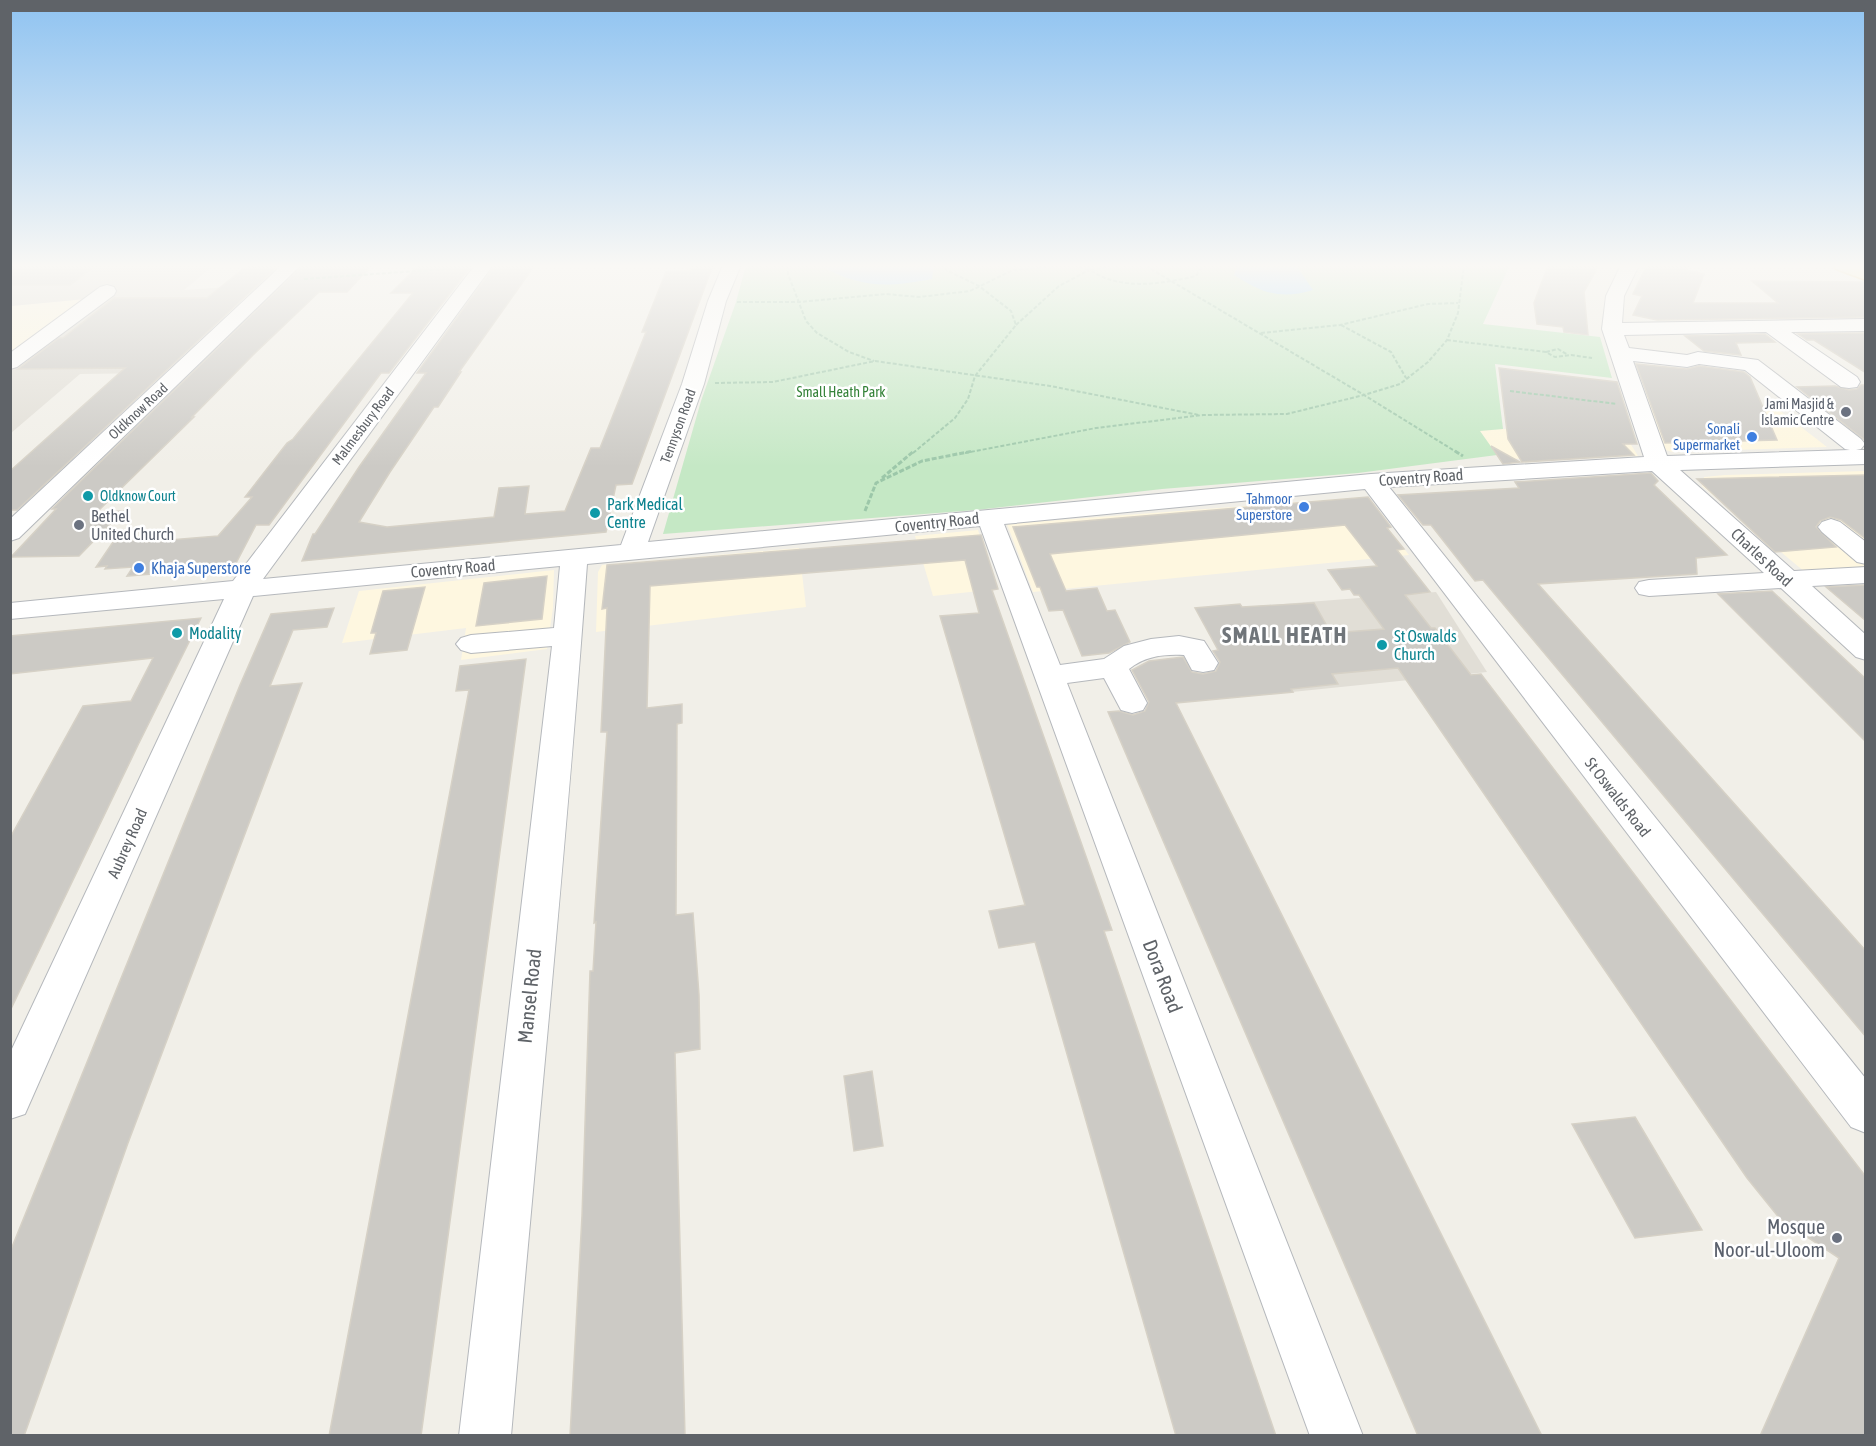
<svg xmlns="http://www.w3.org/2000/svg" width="1876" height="1446" viewBox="0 0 1876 1446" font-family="'Asap Condensed',sans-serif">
<rect width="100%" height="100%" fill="#f1efe8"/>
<!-- commercial -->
<g fill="#fef7e0">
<polygon points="83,299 11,357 11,306"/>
<polygon points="1643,395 1779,410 1827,447 1672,452 1666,450"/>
<polygon points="1503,429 1622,430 1638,456 1504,459 1498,457 1479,430"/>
<polygon points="1865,471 1865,580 1818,583 1702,486 1704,477 1725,475"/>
<polygon points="1364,497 1409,555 1033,592 1007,524"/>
<polygon points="978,530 998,589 933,596 915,536"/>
<polygon points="799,548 806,607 596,632 598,572 602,565"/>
<polygon points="554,570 553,608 547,649 461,660 466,628 342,643 359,591"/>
</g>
<!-- education -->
<g fill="#e1ded6">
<polygon points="11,265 214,265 184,290 256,285 158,373 80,374 11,433 11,370 107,297 11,306"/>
<polygon points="1436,592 1487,672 1292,692 1244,607"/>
</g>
<!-- green -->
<polygon fill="#c5e8c5" points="746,265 1510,265 1483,324 1600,337 1612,378 1495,364 1503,429 1480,431 1497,455 1358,473 1162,489 976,510 663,534 701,401 736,302"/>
<!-- water -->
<g fill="#aadaff">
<path d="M819 265H934L932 279C885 288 861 288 819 265Z"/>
<path d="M1238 265H1292L1298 268 1313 290C1280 300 1262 293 1234 275Z"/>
</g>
<!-- building -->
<g fill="#cccac5" stroke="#d6d1c6" stroke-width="1.5">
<polygon points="10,265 97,265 70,285 10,285"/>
<polygon points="248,265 279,265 17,510 10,510 10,471 125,368 18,369 59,338 63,338 114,298 207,298"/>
<polygon points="303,265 372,265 347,292 319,292 253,355 192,417 194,417 96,513 123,511 79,556 11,557 56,509 52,509"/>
<polygon points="419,265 472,265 389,373 381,373 269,525 256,525 234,567 127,576 133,567 105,569 107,566 96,567 113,542 147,539 145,542 218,536 252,497 245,497 287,443 293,439 413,293 391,293"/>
<polygon points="495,265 535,265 459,372 461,372 438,407 434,407 390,472 359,522 387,527 494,517 499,488 529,486 525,514 565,511 591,448 600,448 646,332 642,332 666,272 691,270 694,265 713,265 632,484 616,485 606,532 302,561 313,534 315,534 359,467 426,373 417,373"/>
<polygon points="1548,265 1564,268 1567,265 1599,265 1584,292 1588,335 1564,332 1563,327 1537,324 1534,303"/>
<polygon points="1647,265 1689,265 1686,270 1704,274 1693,303 1778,303 1752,281 1864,282 1866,317 1657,320 1633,315 1642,296 1633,294"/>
<polygon points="1866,333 1866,373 1814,340 1807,340 1798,334"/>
<polygon points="1765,334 1775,342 1736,343 1741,355 1704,351 1685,336"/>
<polygon points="1636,364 1687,369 1699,366 1744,372 1750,377 1777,440 1665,443"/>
<polygon points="1499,368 1617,382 1637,444 1623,444 1634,455 1522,462 1508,439"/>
<polygon points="1861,385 1866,385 1866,441 1797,387 1835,386 1849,390 1857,389"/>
<polygon points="1491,446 1520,462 1503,464"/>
<polygon points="1651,473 1658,481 1654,485 1727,555 1696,558 1697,574 1538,584 1866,951 1866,1037 1483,580 1475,581 1431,525 1423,525 1398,495 1519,488 1515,482"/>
<polygon points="1866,475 1866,539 1841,520 1830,517 1820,521 1816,527 1836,547 1775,552 1697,479"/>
<polygon points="1368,497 1391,527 1387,528 1404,549 1397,550 1430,592 1405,595 1431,628 1435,628 1471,675 1481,674 1866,1177 1866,1436 1760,1436 1839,1258 1780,1219 1747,1178 1398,668 1332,674 1338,684 1291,689 1293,692 1176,703 1542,1436 1418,1436 1108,712 1119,711 1133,715 1145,711 1149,702 1132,670 1149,661 1183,657 1192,672 1203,674 1216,671 1220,662 1213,651 1218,650 1195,608 1240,604 1242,607 1314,603 1331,633 1384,629 1359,595 1354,595 1350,589 1342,590 1328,570 1377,566 1345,525 1050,554 1066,591 1097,588 1107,611 1115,610 1130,642 1109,653 1082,656 1063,610 1049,611 1040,587 1037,587 1013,527"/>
<polygon points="981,535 998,589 992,590 1112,930 1104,931 1276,1436 1176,1436 1035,942 999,948 989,911 1025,905 940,616 979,613 965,560 650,586 647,708 682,704 682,723 677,724 676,915 693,913 699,995 700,1049 675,1053 685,1436 570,1436 582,1216 590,971 593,971 596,922 594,923 607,732 601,732 607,608 602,609 607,565"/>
<polygon points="547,576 542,619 476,626 484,583"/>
<polygon points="1866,585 1866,621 1826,587"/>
<polygon points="425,587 407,650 370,654 376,633 371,633 383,591"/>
<polygon points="1772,591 1866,679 1866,742 1718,594"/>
<polygon points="334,608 327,627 293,630 270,686 302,683 128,1143 24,1436 10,1436 10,1252 240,685 271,614"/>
<polygon points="201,618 138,745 10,1011 10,838 83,706 131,701 153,658 10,674 10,636"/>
<polygon points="526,659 421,1436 329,1436 469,690 456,691 460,666"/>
<polygon points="872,1071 883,1146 854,1151 844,1076"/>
<polygon points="1635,1117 1702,1230 1635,1238 1572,1124"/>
</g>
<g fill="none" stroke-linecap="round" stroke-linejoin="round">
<!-- minor casing -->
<g stroke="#b5b8bc" stroke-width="2">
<g id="minor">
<polygon points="282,265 301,265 19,538 10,541 10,519"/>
<path d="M475 265H493L263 579 621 545 682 384 708 301 723 265H741L726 301 704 384 648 542 1371 474 1644 457 1602 329 1606 296 1621 265H1639L1624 296 1622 323 1866 319V331L1791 332 1857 377 1860 382 1857 387 1849 388 1841 387 1766 332 1624 335 1629 348 1687 355 1698 352 1758 360 1861 439 1865 444 1861 449 1856 450H1866V464L1680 470 1794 571 1866 567V583L1812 586 1866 635V660L1856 657 1781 588 1649 596 1639 594 1635 588 1639 582 1649 580 1764 573 1652 471 1389 487 1866 1079V1133L1851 1127 1365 489 1004 524 1060 665 1104 659 1124 646 1151 639 1179 636 1204 641 1218 663 1214 670 1203 672 1192 670 1184 655C1164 654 1145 656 1129 669L1147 703 1143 710 1132 713 1121 710 1104 678 1067 683 1363 1436H1310L980 526 587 564C566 854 536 1145 511 1436H459L552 646 471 653 461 650 456 644 461 638 471 635 554 628 560 566 253 596 25 1114 10 1119V1053L224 599 10 619V603L233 581ZM1633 361 1687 367 1699 364 1745 370 1845 449 1850 450 1667 456Z"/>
<polygon points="107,285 114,287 116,291 114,295 17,367 10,369 10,353 100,287"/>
<polygon points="1831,519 1840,522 1866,542 1866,564 1857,562 1822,532 1818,527 1822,522"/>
</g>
</g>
<!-- major casing -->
<g stroke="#f2c960" stroke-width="3">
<polygon id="major" points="1834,265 1859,265 1866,267 1866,280 1836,269"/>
</g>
<!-- path-far1 -->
<g stroke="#9cc7a9" stroke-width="2" stroke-dasharray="4 2" stroke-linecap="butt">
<polyline points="788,265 788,274 806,321 817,333 849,352 874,361"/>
<path d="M1118 265 1090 270C1121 291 1161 284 1196 276L1203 265"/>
<polyline points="304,279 458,268"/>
<polyline points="737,302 799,302 886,294 919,297 970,291 1013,270 1071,265 1090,270 1087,265"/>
<polyline points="1016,325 1059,286 1089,270"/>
<polyline points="1341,325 1391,352 1406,378"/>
<polyline points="1261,333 1340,325 1428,304 1458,303"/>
<polyline points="1447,340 1546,352 1555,357 1571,355 1592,358"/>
<polyline points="1546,352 1558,349 1568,355"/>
<polyline points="715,383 773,382 875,361 1050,386 1199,415"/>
<polyline points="1510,391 1617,404"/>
<polyline points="913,453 955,418 968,399 975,376 1016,325 1011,311 979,286 946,270 943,265"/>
<polyline points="965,453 1096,428 1203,415 1287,414 1364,395 1144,265"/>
<polyline points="1458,453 1364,395 1400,384 1428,362 1447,340 1458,313 1464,265"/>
</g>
<!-- path -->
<g stroke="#9cc7a9" stroke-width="3" stroke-dasharray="5 2" stroke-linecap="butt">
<polyline points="1455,451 1463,456"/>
<polyline points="882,478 914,451"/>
<polyline points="865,511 876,483 922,461 973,451"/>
</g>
<!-- minor -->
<use href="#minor" fill="#fff" fill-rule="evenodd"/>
<!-- major -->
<use href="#major" fill="#fff2af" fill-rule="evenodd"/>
</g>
<!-- sky -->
<linearGradient id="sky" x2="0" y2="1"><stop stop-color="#8fc3f1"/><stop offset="0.57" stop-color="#f9f8f5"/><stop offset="1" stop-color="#f9f8f5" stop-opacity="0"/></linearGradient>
<rect width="1876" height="467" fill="url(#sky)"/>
<!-- markers -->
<g fill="#6b7280" stroke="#fff" stroke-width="2">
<circle cx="1846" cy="412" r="6"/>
<circle cx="79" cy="525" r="6"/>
<circle cx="1837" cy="1238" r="6"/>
</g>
<g fill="#3f7fe0" stroke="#fff" stroke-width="2">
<circle cx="1752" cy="437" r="6"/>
<circle cx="1304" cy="507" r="6"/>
<circle cx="139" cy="568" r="6"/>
</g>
<g fill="#0f9aa8" stroke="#fff" stroke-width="2">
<circle cx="88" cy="496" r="6"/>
<circle cx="595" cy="513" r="6"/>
<circle cx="177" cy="633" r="6"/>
<circle cx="1382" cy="645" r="6"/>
</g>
<g text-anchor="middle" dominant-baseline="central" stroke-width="5" stroke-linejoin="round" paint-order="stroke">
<!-- far-park labels -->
<g font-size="14" fill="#348238" stroke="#fff">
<text x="841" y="392">Small Heath Park</text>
</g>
<!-- far-worship labels -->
<g font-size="14" fill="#5b616d" stroke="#fff" text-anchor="end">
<text x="1834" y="404">Jami Masjid &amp;<tspan x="1834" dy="16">Islamic Centre</tspan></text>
</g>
<!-- far-street labels -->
<g font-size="14" fill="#5f6368" stroke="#fff">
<text transform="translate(138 411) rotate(-43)">Oldknow Road</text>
<text transform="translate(363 426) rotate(-53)">Malmesbury Road</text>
<text transform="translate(678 426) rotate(-70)">Tennyson Road</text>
</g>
<!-- far-shop labels -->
<g font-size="14" fill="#366cbe" stroke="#fff" text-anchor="end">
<text x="1740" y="429">Sonali<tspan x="1740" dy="16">Supermarket</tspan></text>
<text x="1292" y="499">Tahmoor<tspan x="1292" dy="16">Superstore</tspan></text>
</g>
<!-- far-culture labels -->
<g font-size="14" fill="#0d838f" stroke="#fff" text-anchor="start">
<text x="100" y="496">Oldknow Court</text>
</g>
<!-- street labels -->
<g font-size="16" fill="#5f6368" stroke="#fff">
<text transform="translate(1421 477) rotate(-4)">Coventry Road</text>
<text transform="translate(937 522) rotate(-6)">Coventry Road</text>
<text transform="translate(1762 557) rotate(43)">Charles Road</text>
<text transform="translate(453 568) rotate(-5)">Coventry Road</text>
<text transform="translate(1618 797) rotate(52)">St Oswalds Road</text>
<text transform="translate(127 843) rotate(-66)">Aubrey Road</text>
</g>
<!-- culture labels -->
<g font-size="16" fill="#0d838f" stroke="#fff" text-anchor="start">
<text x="607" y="504">Park Medical<tspan x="607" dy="18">Centre</tspan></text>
<text x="189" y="633">Modality</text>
<text x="1394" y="636">St Oswalds<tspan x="1394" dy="18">Church</tspan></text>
</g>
<!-- worship labels -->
<g font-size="16" fill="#5b616d" stroke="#fff" text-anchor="start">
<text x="91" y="516">Bethel<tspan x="91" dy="18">United Church</tspan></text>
</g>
<!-- shop labels -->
<g font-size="16" fill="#366cbe" stroke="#fff" text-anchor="start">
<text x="151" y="568">Khaja Superstore</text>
</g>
<!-- near-street labels -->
<g font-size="20" fill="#5f6368" stroke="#fff">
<text transform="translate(1163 976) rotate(69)">Dora Road</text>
<text transform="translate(529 996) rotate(-84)">Mansel Road</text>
</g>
<!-- near-worship labels -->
<g font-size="20" fill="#5b616d" stroke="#fff" text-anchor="end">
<text x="1825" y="1226">Mosque<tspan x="1825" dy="23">Noor-ul-Uloom</tspan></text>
</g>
<!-- district labels -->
<g font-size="22" font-weight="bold" letter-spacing="1.5" fill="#70757a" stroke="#fff">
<text x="1285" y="635">SMALL HEATH</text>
</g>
</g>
<!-- border -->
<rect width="1876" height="1446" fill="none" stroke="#5f6368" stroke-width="24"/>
</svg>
